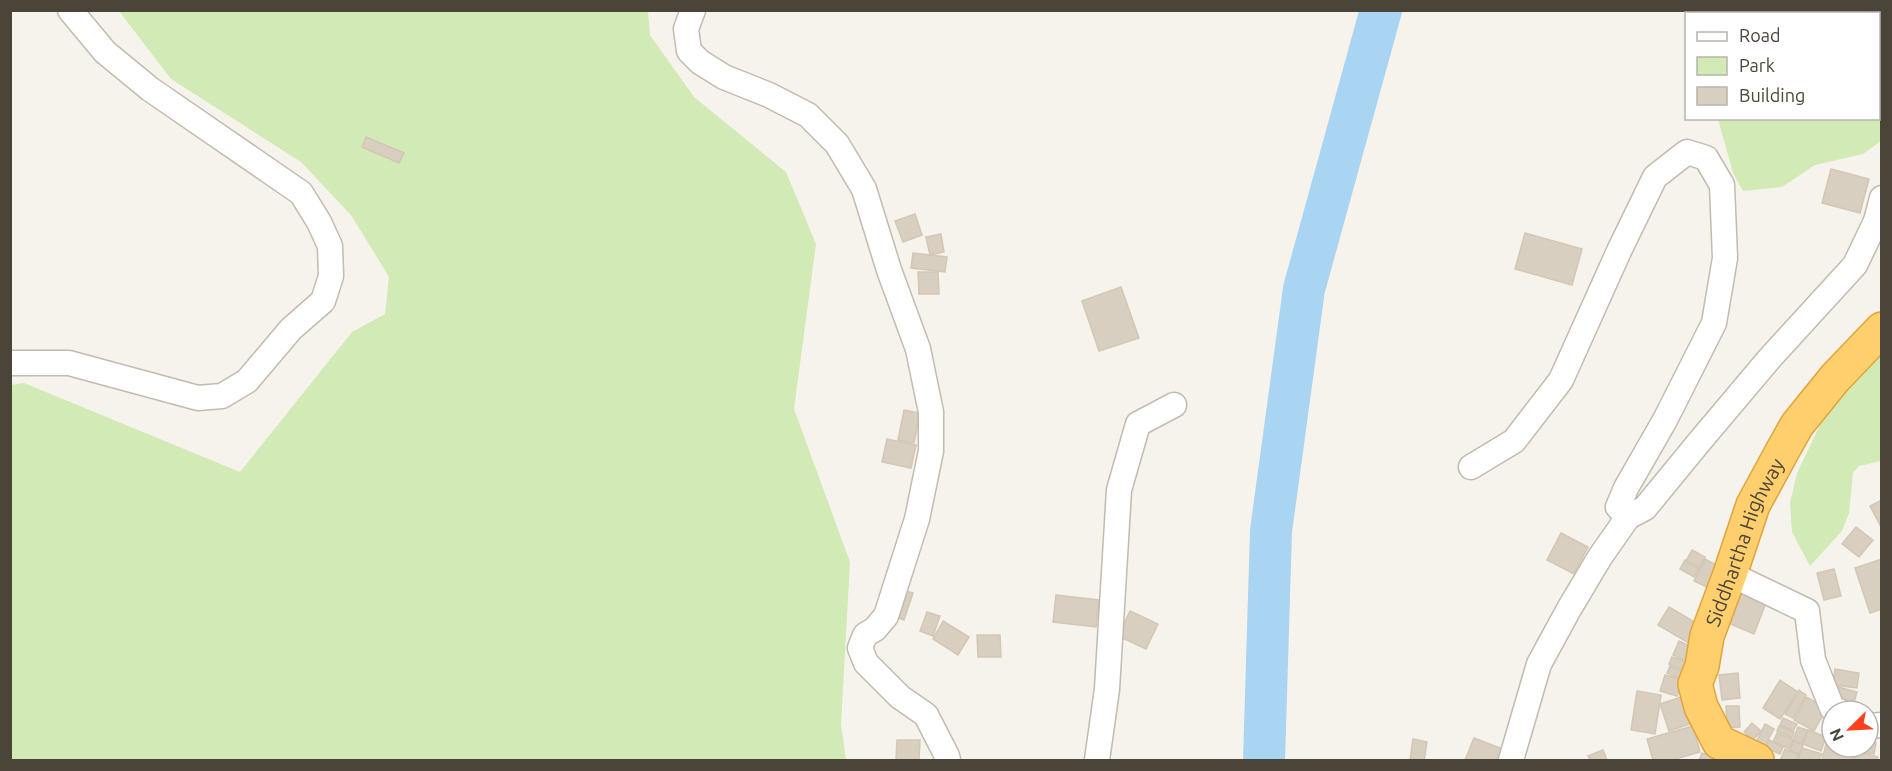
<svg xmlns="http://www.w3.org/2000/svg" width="1892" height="771" viewBox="0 0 1892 771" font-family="Ubuntu,sans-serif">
<rect width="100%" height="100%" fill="#f6f3ec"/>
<!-- green -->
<g fill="#d2eab5">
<polygon points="119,11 648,11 650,35 694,97 786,172 816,244 794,409 850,562 841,724 846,760 11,760 10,385 24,383 240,472 352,332 385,314 389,277 351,215 301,162 171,79"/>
<polygon points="1710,11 1881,11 1881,141 1863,154 1815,165 1782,187 1743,191 1733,173 1718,119 1878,118 1878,14 1708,13"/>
<polygon points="1881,347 1881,461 1859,466 1853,473 1849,513 1842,531 1810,566 1792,532 1790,503 1797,473 1823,419"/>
</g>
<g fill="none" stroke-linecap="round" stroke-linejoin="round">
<!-- river -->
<polyline stroke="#a9d4f2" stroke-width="42" points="1264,760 1271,531 1304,289 1381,10"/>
</g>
<!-- building -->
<g fill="#d8cfc1" stroke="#d3c7b4" stroke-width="1.5">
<polygon points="366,137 404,153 399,163 362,147"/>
<polygon points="1831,169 1869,179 1860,213 1822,203"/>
<polygon points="915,214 922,235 903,242 895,221"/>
<polygon points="1525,233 1582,249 1572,285 1515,269"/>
<polygon points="941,234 944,252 930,255 926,237"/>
<polygon points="913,253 947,257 945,272 911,268"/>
<polygon points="918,272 938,272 939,294 919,294"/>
<polygon points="1121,287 1139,338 1099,351 1082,301"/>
<polygon points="904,410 920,413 914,443 898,440"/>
<polygon points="887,439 916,445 911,468 882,462"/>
<polygon points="1882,500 1882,529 1870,506"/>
<polygon points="1856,527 1873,540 1859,557 1842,544"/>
<polygon points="1561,533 1588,547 1574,574 1547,560"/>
<polygon points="1692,550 1705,557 1700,568 1686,561"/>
<polygon points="1705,559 1725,570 1715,591 1694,581"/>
<polygon points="1882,559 1882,609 1870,613 1855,568"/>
<polygon points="1685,560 1699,569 1694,577 1680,569"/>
<polygon points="1834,569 1841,596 1824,600 1817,573"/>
<polygon points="1740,587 1768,598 1754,634 1726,622"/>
<polygon points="902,590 913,593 904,620 893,616"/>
<polygon points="1056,595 1099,600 1096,627 1053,622"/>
<polygon points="1669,607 1703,627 1692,645 1658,625"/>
<polygon points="1130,611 1158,624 1146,649 1118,636"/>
<polygon points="927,612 940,616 933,636 920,631"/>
<polygon points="943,621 969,637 958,655 933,639"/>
<polygon points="977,635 1000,635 1001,657 978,657"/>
<polygon points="1679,641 1696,649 1690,663 1673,655"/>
<polygon points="1672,657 1689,663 1686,671 1669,664"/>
<polygon points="1670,666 1688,674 1685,681 1667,673"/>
<polygon points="1835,669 1859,673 1857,688 1833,685"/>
<polygon points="1738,673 1740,698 1722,700 1719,675"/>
<polygon points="1665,675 1682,680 1677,696 1660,691"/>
<polygon points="1780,680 1798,692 1780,719 1763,708"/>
<polygon points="1838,687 1857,692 1853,706 1834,701"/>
<polygon points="1799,690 1806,695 1793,718 1785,714"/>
<polygon points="1637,691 1661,695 1655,734 1631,730"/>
<polygon points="1684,696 1693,723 1669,731 1660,704"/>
<polygon points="1806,697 1827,708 1814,731 1794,720"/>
<polygon points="1726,706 1739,706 1740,727 1727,728"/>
<polygon points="1783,718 1797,724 1793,731 1780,725"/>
<polygon points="1752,723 1761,731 1753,740 1744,732"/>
<polygon points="1765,724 1774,729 1764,747 1756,742"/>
<polygon points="1693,726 1700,752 1672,760 1653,760 1647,739"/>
<polygon points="1779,726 1794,732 1792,738 1777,731"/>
<polygon points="1798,727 1807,730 1802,744 1793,741"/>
<polygon points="1808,730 1826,737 1821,751 1803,744"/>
<polygon points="1829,732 1832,733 1832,747 1854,747 1851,760 1822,760"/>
<polygon points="1777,733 1793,740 1790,749 1773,742"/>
<polygon points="1474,738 1505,750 1501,760 1465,760"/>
<polygon points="1413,739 1427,742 1424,760 1410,760"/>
<polygon points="897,740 920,740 919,760 896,760"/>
<polygon points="1769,740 1783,747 1780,754 1766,748"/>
<polygon points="1793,741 1803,745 1800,754 1790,751"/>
<polygon points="1868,741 1876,743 1874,754 1856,751 1856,747 1868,747"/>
<polygon points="1802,748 1822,754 1819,760 1798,760"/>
<polygon points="1785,749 1799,755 1797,760 1787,760 1781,758"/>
<polygon points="1603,750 1607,760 1590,760 1588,756"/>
<polygon points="1855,751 1878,757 1877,760 1853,760"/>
<polygon points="1702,753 1715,758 1714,760 1699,760"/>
</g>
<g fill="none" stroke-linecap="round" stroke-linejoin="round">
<!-- street casing -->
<g stroke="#c2bbae" stroke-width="27">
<g id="street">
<polyline points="693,10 686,29 689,51 700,62 724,77 769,95 808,115 837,144 864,189 889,270 918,349 931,412 931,451 917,519 886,616 875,629 865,635 860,648 866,663 900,697 926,715 947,756 948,760"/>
<polyline points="10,363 69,363 198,398 222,396 247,381 291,329 323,301 331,276 330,246 319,222 301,193 150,89 105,52 70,10"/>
<polyline points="1471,467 1514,441 1561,380 1619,251 1655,177 1687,152 1706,158 1722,185 1725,258 1714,323 1665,420 1626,488 1618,507 1628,517 1645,508 1700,441 1770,358 1855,265 1876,221 1882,198"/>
<polyline points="1730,574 1807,611 1813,660 1832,708 1839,711"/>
<polyline points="1868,726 1882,725"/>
<polyline points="1097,760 1107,689 1119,490 1138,424 1174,405"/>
<polyline points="1511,760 1539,664 1569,609 1600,557 1628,517"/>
</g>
</g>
<!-- highway casing -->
<g stroke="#e0a43c" stroke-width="36">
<g id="highway">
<path id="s1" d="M1757 760 1719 742 1701 707 1695 684 1702 666 1707 636 1730 574 1753 505 1784 448 1797 425 1835 378 1882 329"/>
</g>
</g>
<!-- street -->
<use href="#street" stroke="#fff" stroke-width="24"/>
<!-- highway -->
<use href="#highway" stroke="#ffcf6e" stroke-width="33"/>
</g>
<g text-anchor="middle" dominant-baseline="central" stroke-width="6" stroke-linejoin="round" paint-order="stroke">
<!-- street labels -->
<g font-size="20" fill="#4b4439" stroke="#fff">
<text stroke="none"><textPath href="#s1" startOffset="256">Siddhartha Highway</textPath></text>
</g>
</g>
<!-- border -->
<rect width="1892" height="771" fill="none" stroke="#4b4439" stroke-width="24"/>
<!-- legend -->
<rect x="1685" y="12" width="195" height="108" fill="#ffffff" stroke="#b7b4b0" stroke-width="1.5"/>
<rect x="1697" y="32" width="30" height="9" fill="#ffffff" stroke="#b7b4b0" stroke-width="1.5"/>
<text x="1739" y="42" font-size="18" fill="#4b4439">Road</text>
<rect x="1697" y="57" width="30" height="18" fill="#d2eab5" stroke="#b7b4b0" stroke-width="1.5"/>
<text x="1739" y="72" font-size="18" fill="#4b4439">Park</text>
<rect x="1697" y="87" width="30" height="18" fill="#d8cfc1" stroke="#b7b4b0" stroke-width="1.5"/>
<text x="1739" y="102" font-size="18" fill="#4b4439">Building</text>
<!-- north arrow -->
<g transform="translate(1850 729) rotate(246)"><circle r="28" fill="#ffffff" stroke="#b7b4b0" stroke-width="1.5"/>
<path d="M0-4.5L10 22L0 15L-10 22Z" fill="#fc3f1d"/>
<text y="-9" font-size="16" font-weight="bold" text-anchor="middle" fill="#4b4439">N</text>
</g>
</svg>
